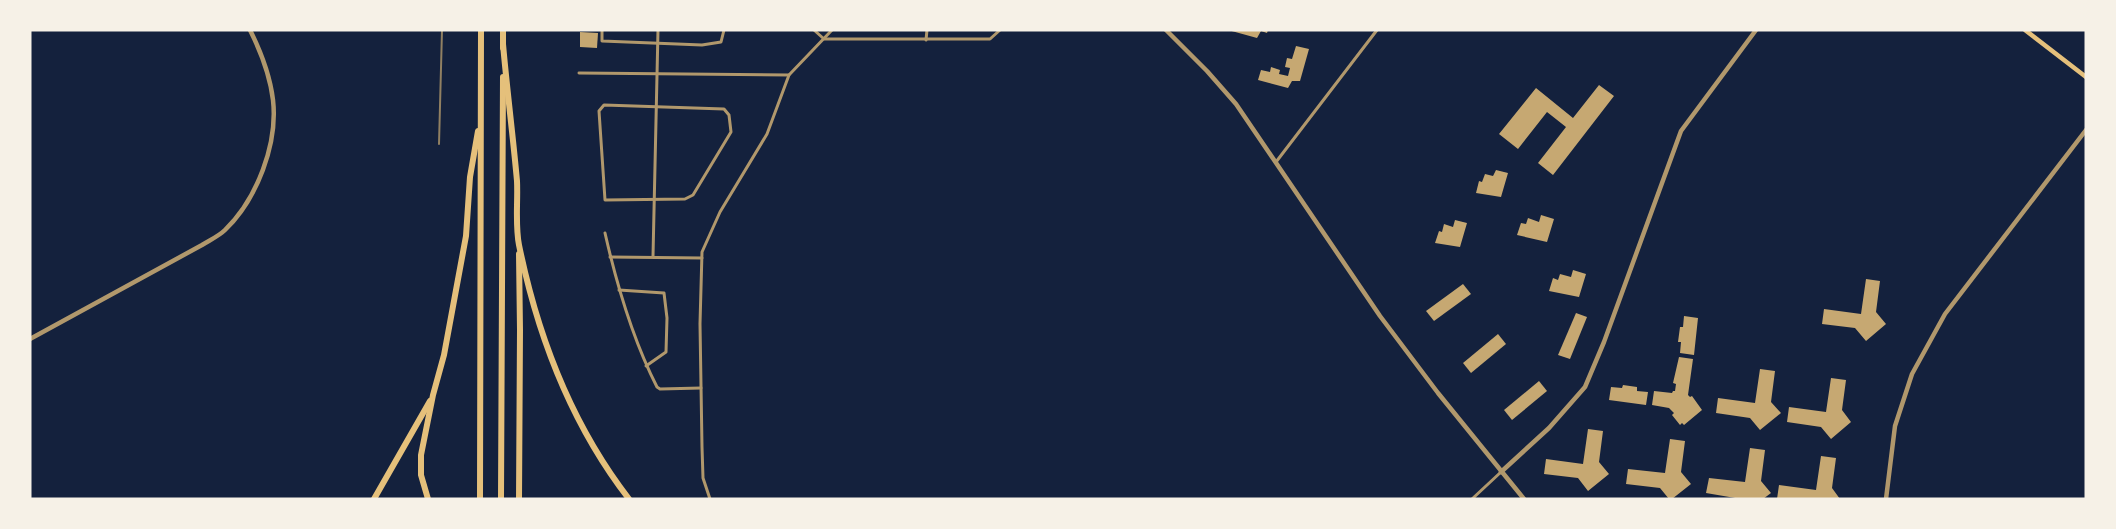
<svg xmlns="http://www.w3.org/2000/svg" width="2116" height="529" viewBox="0 0 2116 529" font-family="Barlow,sans-serif">
<rect width="100%" height="100%" fill="#14213d"/>
<!-- building -->
<g fill="#c6a872">
<polygon points="1228,30 1268,30 1267,33 1261,31 1257,38"/>
<polygon points="580,32 598,33 597,48 580,47"/>
<polygon points="1296,46 1309,49 1300,81 1292,81 1288,88 1258,80 1261,70 1270,72 1271,67 1280,70 1279,74 1288,76 1290,68 1285,67 1287,58 1292,59"/>
<polygon points="1599,85 1614,96 1553,175 1538,163 1566,127 1547,112 1518,149 1499,134 1536,88 1573,118"/>
<polygon points="1496,170 1508,173 1501,197 1476,193 1479,181 1482,182 1485,174 1493,176"/>
<polygon points="1541,215 1554,219 1547,242 1517,235 1521,223 1526,224 1528,218 1539,222"/>
<polygon points="1455,220 1467,223 1460,247 1435,243 1439,231 1442,232 1444,224 1453,227"/>
<polygon points="1573,270 1586,274 1579,297 1549,291 1553,278 1558,280 1560,274 1571,277"/>
<polygon points="1866,279 1880,281 1876,312 1886,324 1866,341 1855,328 1822,324 1824,309 1861,314"/>
<polygon points="1463,284 1471,294 1434,321 1426,311"/>
<polygon points="1576,313 1587,317 1570,359 1558,355"/>
<polygon points="1684,316 1698,318 1694,355 1680,353 1681,342 1678,342 1680,327 1683,327"/>
<polygon points="1498,334 1506,344 1471,373 1463,363"/>
<polygon points="1679,357 1693,359 1688,395 1690,397 1692,396 1702,410 1684,425 1682,423 1680,425 1672,415 1674,413 1669,408 1652,405 1654,391 1672,393 1673,391 1675,391 1676,384 1673,383"/>
<polygon points="1760,369 1775,371 1771,402 1781,413 1760,430 1750,418 1716,413 1718,398 1755,403"/>
<polygon points="1831,378 1846,380 1842,410 1851,422 1831,439 1821,427 1787,422 1789,407 1826,412"/>
<polygon points="1539,381 1547,391 1512,420 1504,410"/>
<polygon points="1623,385 1637,387 1637,391 1648,392 1646,405 1609,400 1611,387 1622,388"/>
<polygon points="1588,429 1603,431 1599,462 1609,474 1588,491 1578,478 1544,474 1546,459 1583,464"/>
<polygon points="1670,439 1685,441 1681,472 1691,484 1672,499 1669,499 1660,488 1626,484 1628,469 1665,473"/>
<polygon points="1750,448 1765,450 1761,481 1771,493 1763,499 1741,499 1706,493 1709,478 1745,482"/>
<polygon points="1821,456 1836,458 1832,488 1840,499 1777,499 1779,485 1816,490"/>
</g>
<g fill="none" stroke-linecap="round" stroke-linejoin="round">
<!-- minor -->
<g stroke="#b1986c" stroke-width="3">
<polyline points="602,30 602,41 702,45 721,42 724,30"/>
<polyline points="814,30 824,39 990,39 1000,30"/>
<polyline points="926,40 927,30"/>
<polyline points="579,73 789,75"/>
<polygon points="604,105 724,109 729,115 731,132 693,195 685,199 605,200 599,111"/>
<polyline points="1276,162 1377,30"/>
<path d="M605 233C617 286 632 338 657 387L660 389 701 388"/>
<polyline points="653,256 658,30"/>
<polyline points="610,257 702,258"/>
<polyline points="619,290 664,293 667,318 666,352 646,366"/>
<polyline points="710,499 703,478 702,447 700,324 702,252 720,212 767,134 789,75 832,30"/>
<polyline points="1472,499 1501,472"/>
</g>
<!-- tertiary -->
<g stroke="#b1986c" stroke-width="4.5">
<polyline points="1166,30 1207,71 1236,104 1380,316 1438,393 1524,499"/>
<path d="M30 339 202 245C210 240 219 236 225 230 257 199 278 144 273 100 270 75 261 52 250 30"/>
<polyline points="1501,472 1549,428 1585,387 1604,342 1681,131 1756,30"/>
<polyline points="1886,499 1895,426 1912,374 1945,314 2086,130"/>
</g>
<!-- secondary -->
<polyline stroke="#e5c07b" stroke-width="4.5" points="2025,30 2086,77"/>
<!-- motorway -->
<g stroke="#e5c07b" stroke-width="6">
<polyline points="503,30 503,48"/>
<path d="M503 44C507 90 513 136 517 181 518 202 515 225 519 245 538 338 571 424 629 499"/>
<polyline points="519,254 520,330 519,499"/>
<polyline points="374,499 430,401"/>
<polyline points="428,499 421,475 421,455 433,395 444,355 466,236 470,177 478,131"/>
<polyline points="480,499 481,30"/>
<polyline points="501,499 503,77"/>
</g>
<!-- rail -->
<polyline stroke="#918062" stroke-width="2" points="439,144 442,30"/>
</g>
<!-- border -->
<rect width="2116" height="529" fill="none" stroke="#f6f1e7" stroke-width="63"/>
</svg>
